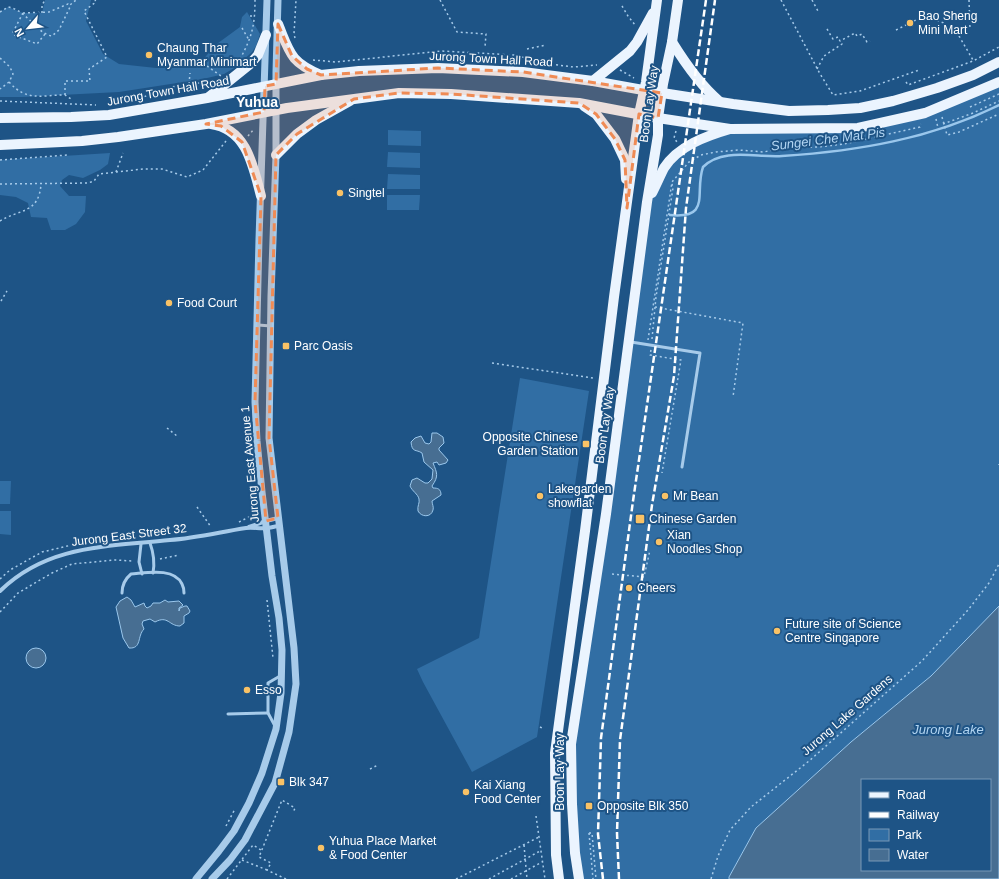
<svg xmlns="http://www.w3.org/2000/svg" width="999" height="879" viewBox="0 0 999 879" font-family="Helvetica,sans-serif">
<rect width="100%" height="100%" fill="#1e5486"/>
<!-- green -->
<g fill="#316ea4">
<polygon points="45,0 91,0 86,21 103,54 119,64 156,68 188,68 203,60 214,46 240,27 242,17 247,12 260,34 256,46 252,52 236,67 224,74 203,79 119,92 22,97 0,97 0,12 8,7 23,13 42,13"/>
<polygon points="999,82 999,606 931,676 851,742 756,828 729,877 729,879 579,879 571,744 647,202 673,157 717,133 858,128 925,113"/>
<polygon points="388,130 421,131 421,146 388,145"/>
<polygon points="388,152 420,153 420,168 387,167"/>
<polygon points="110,153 108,164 100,170 83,178 69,175 62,180 60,186 69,196 86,196 85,212 76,224 65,230 51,230 47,218 31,217 28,203 16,197 0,195 0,160"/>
<polygon points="388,174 420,175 420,189 387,189"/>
<polygon points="387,195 420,195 419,210 387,210"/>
<polygon points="520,378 589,391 537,737 472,772 423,682 417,669 479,638"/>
<polygon points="0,481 11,481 10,504 0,504"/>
<polygon points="0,511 11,511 11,535 0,534"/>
</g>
<!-- water -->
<g fill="#476e92" stroke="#9ac7ec" fill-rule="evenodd">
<path d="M432 433H437L443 437 444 443 439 448V450L448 460 446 463 439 465 437 462 433 463C437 473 439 476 432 486L433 488C438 488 441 489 441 495L432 501C432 504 434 507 433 510 431 518 421 517 418 511 417 506 420 503 419 499 418 494 412 491 410 486L412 480 417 478 425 483H428L432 479 433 470 424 462 422 453C416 449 412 453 411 442L415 438 421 436 425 443 429 444 431 442Z"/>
<path d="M127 597 131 600 135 607 144 603 145 606 147 608 151 606 153 603H160L165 600 168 602 179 601 183 605 179 608V611L180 608 185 606H187L190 611 189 613 184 616V623L180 626C169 626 168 615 155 622L150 619 143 621 142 624 144 629C137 636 142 649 129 648L123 638 116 607 120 601Z"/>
<path d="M999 606V879H729V877L756 828 851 742 931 676ZM862 780H990V870H862Z"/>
<circle cx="36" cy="658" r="10"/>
</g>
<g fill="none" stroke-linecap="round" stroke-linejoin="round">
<!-- stream -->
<path stroke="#9ac7ec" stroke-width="2.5" d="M670 215C712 219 694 193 703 167 723 147 757 158 782 156 858 151 930 139 999 105"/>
<!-- path -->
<g stroke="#a7cbea" stroke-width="1.5" stroke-dasharray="2 3" stroke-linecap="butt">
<polyline points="440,0 457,32 486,34 485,47"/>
<polyline points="781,0 819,72 833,95 860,91 919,70"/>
<polyline points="812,0 818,11"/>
<polyline points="969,0 970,30"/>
<polyline points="622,6 628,16 635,25"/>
<path d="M0 12 8 7C27 10 37 34 52 36L59 30 70 7V5L76 0"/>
<polyline points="23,13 13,32 14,35 37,44 45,34"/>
<polyline points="23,13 49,12 68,4 70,5"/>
<polyline points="42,13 42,5 45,0"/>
<polyline points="250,16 255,16"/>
<polyline points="242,28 249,40"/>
<polyline points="827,29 833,39 838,37 840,41 855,33 857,36 862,34 867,42 870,41"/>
<polyline points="896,30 924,16 944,23"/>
<polyline points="959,36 973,60"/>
<polyline points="295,38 294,34 296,0"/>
<polyline points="527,49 546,45"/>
<polyline points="0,58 10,67 13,74 9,82 0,89"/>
<path d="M240 59C252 37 255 25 255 0"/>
<polyline points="313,60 336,62 441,51 514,55 549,64 574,67 597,65"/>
<polyline points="207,66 221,76"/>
<polyline points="817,69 824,56 842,44 841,41"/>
<polyline points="620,70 634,78"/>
<path d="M9 82C27 102 41 95 65 95L71 99"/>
<polyline points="906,82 908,85 973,61 999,47"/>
<polyline points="189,84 190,73"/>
<polyline points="65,95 65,81 90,81 89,69 107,57 84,11 96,2 95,0"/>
<polyline points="0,101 96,105"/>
<polyline points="125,102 150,95 171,87 213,81"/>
<polyline points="970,107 999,94"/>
<polyline points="942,117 947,135 959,132 999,114"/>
<polyline points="936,119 938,128"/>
<polyline points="943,124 973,113 999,101"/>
<polyline points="676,131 674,138 677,142"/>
<polyline points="248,136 254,129"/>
<polyline points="0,160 67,155"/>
<polyline points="116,172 123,153"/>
<polyline points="0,184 88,183 94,181 99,174 143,169 162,169 187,177 203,170 226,141"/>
<path d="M0 221C19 209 39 214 41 184"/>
<polyline points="1,301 7,291"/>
<polyline points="655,307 743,323 733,397"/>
<polyline points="652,339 656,297 673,188 672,184"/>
<polyline points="648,340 672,182 689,162 701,155 716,152 739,150 764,152 780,148 818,147 844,144 920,127 921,124"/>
<polyline points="651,350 650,355 681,360 662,473"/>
<polyline points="492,363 593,378"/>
<polyline points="167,428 177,436"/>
<polyline points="999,464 999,465"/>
<polyline points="197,507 211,527"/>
<polyline points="239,522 257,513"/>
<polyline points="160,559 179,555"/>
<polyline points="612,574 644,577 650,550"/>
<polyline points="0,579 10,570 42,552 89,541"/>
<polyline points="267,600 273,658"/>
<polyline points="0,612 18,593 52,573 72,564 115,560 132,561"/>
<polyline points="540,727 542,728"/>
<polyline points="370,769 378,765"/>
<polyline points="536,816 545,879"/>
<polyline points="226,826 235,809"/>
<polyline points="589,833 592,833 596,879"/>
<polyline points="589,833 593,879"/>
<polyline points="524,845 527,879"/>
<polyline points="242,860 267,870"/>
<polyline points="227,879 253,845 261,850"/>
<polyline points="286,879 267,870 271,863 259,857 282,800 295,808 293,813"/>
<polyline points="456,879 539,837"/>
<polyline points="489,879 540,851"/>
<polyline points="511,879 542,862"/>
<polyline points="711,879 718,856 730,830 751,807 809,761 922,661 968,610 989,583 999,564"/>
</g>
<!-- service -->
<g stroke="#a7cbea" stroke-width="3">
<polyline points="258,325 271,326"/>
<polyline points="631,342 700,353 682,467"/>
<path d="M150 543C154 554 155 562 153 573"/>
<polyline points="141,544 139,562 142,574"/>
<path d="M122 593C122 585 125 579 131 574 146 573 174 567 182 584 183 586 184 590 184 593"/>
<polyline points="228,714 268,713"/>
<polyline points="275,726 268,713 268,683 280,676"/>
</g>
<!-- minor -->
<g stroke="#a7cbea" stroke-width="4">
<polyline points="249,527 266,521 278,518"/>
<path d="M0 591C48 544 108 547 170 540 196 538 220 532 246 528 253 527 260 529 267 528 271 528 275 526 279 526"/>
</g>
<!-- tertiary -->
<g stroke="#a7cbea" stroke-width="7">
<polyline points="196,879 219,851 234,831 249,803 262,773 276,729 281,693 282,650 279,618 272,576 262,492 257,441 255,402 259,239 267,0"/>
<polyline points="212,879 230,860 245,840 275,783 289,732 296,684 294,648 269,438 271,296 276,155 276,72 278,0"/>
</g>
<!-- primary -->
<g stroke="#ebf4fe" stroke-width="10">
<path d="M278 24C290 53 290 62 321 75"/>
<path d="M672 42C685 63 700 85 719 101"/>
<polyline points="593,81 630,51 637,42 653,13"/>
<polyline points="209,97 250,64 258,55 266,35"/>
<polyline points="584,106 596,114 615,139 625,160 626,179"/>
<polyline points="0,118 71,117 109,115 207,98 321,75 359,71 438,68 523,72 593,81 643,90 733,104 789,111 828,110 860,108 893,101 937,88 973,75 999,62"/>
<path d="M211 124C247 129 253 166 261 196"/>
<polyline points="0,145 82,141 118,137 206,124 287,108 399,93 451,94 579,103 658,118 730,129 858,128 925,113 999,82"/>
<polyline points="276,155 297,134 316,120 350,101"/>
<path d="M652 193C656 185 660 176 664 168 678 146 706 136 730 129"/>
<polyline points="559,879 556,855 555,753 585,531 614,297 639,114 646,82 657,0"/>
<polyline points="579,879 575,853 572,804 571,744 606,514 647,202 658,135 658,118 663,84 672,42 678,0"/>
</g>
<!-- rail -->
<g stroke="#fff" stroke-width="2.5" stroke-dasharray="7 3" stroke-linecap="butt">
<polyline points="603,879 598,834 601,738 633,501 706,0"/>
<polyline points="619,879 617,833 620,740 652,505 674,376 686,208 715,0"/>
</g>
</g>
<!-- marked area -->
<path fill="#ef8b55" fill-opacity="0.2" stroke="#ef8b55" stroke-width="3" stroke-dasharray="8 5" stroke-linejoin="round" d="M278 24 292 56 307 69 321 75 438 68 523 72 662 93 658 118 639 114 627 208 625 160 615 139 596 114 579 103 451 94 399 93 354 99 297 134 276 155 269 438 278 518 266 521 255 402 261 196 242 142 221 126 206 124 264 112 265 86 276 84Z"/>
<!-- markers -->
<g fill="#f9c266" stroke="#1e5486" stroke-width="1.5">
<circle cx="910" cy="23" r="4"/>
<circle cx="149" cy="55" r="4"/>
<circle cx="340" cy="193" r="4"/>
<circle cx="169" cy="303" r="4"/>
<rect x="282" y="342" width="8" height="8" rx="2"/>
<rect x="582" y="440" width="8" height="8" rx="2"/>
<circle cx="540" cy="496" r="4"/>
<circle cx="665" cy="496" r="4"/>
<rect x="635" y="514" width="10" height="10" rx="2"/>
<circle cx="659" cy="542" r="4"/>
<circle cx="629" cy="588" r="4"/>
<circle cx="777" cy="631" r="4"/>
<circle cx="247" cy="690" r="4"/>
<rect x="277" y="778" width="8" height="8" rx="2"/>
<circle cx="466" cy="792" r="4"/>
<rect x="585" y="802" width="8" height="8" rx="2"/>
<circle cx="321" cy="848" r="4"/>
</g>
<g text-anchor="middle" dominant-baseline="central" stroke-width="4" stroke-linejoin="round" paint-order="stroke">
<!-- poi labels -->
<g font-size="12" fill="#fff" stroke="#1e5486" text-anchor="start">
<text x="918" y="16">Bao Sheng<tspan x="918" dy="14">Mini Mart</tspan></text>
<text x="157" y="48">Chaung Thar<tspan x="157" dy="14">Myanmar Minimart</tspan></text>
<text x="348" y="193">Singtel</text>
<text x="177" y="303">Food Court</text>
<text x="294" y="346">Parc Oasis</text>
<text x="578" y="437" text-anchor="end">Opposite Chinese<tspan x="578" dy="14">Garden Station</tspan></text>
<text x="548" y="489">Lakegarden<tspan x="548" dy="14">showflat</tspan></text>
<text x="673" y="496">Mr Bean</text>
<text x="649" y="519">Chinese Garden</text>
<text x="667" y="535">Xian<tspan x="667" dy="14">Noodles Shop</tspan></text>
<text x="637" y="588">Cheers</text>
<text x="785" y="624">Future site of Science<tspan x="785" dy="14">Centre Singapore</tspan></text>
<text x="255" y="690">Esso</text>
<text x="289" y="782">Blk 347</text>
<text x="474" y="785">Kai Xiang<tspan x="474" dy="14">Food Center</tspan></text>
<text x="597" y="806">Opposite Blk 350</text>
<text x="329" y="841">Yuhua Place Market<tspan x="329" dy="14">&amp; Food Center</tspan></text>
</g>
<!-- street labels -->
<g font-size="12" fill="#fff" stroke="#1e5486">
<text transform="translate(491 59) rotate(3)">Jurong Town Hall Road</text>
<text transform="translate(168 91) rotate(-10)">Jurong Town Hall Road</text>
<text transform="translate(649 104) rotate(-82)">Boon Lay Way</text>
<text transform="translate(605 425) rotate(-82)">Boon Lay Way</text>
<text transform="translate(250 464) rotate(-95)">Jurong East Avenue 1</text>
<text transform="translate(129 535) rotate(-7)">Jurong East Street 32</text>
<text transform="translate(847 715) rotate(-41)">Jurong Lake Gardens</text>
<text transform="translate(560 772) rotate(-90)">Boon Lay Way</text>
</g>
<!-- water labels -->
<g font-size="13" font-style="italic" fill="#b2d5f2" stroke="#1e5486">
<text transform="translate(828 139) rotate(-7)">Sungei Che Mat Pis</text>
<text x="948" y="729">Jurong Lake</text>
</g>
<!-- quarter labels -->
<g font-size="14" font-weight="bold" fill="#fff" stroke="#1e5486">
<text x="257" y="102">Yuhua</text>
</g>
</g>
<!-- legend -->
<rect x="861" y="779" width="130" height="92" fill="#1e5486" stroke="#7898b6"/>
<rect x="869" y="792" width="20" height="6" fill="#ebf4fe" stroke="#7898b6"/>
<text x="897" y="799" font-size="12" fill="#ffffff">Road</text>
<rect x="869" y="812" width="20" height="6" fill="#ffffff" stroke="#7898b6"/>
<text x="897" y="819" font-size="12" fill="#ffffff">Railway</text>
<rect x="869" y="829" width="20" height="12" fill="#316ea4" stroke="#7898b6"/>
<text x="897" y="839" font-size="12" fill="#ffffff">Park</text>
<rect x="869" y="849" width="20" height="12" fill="#476e92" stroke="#7898b6"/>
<text x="897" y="859" font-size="12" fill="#ffffff">Water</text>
<!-- north arrow -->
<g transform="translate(28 28) rotate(242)" stroke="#1e5486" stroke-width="3" paint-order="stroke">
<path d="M0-3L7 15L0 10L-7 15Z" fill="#ffffff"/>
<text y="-6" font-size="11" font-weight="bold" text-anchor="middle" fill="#ffffff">N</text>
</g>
</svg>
